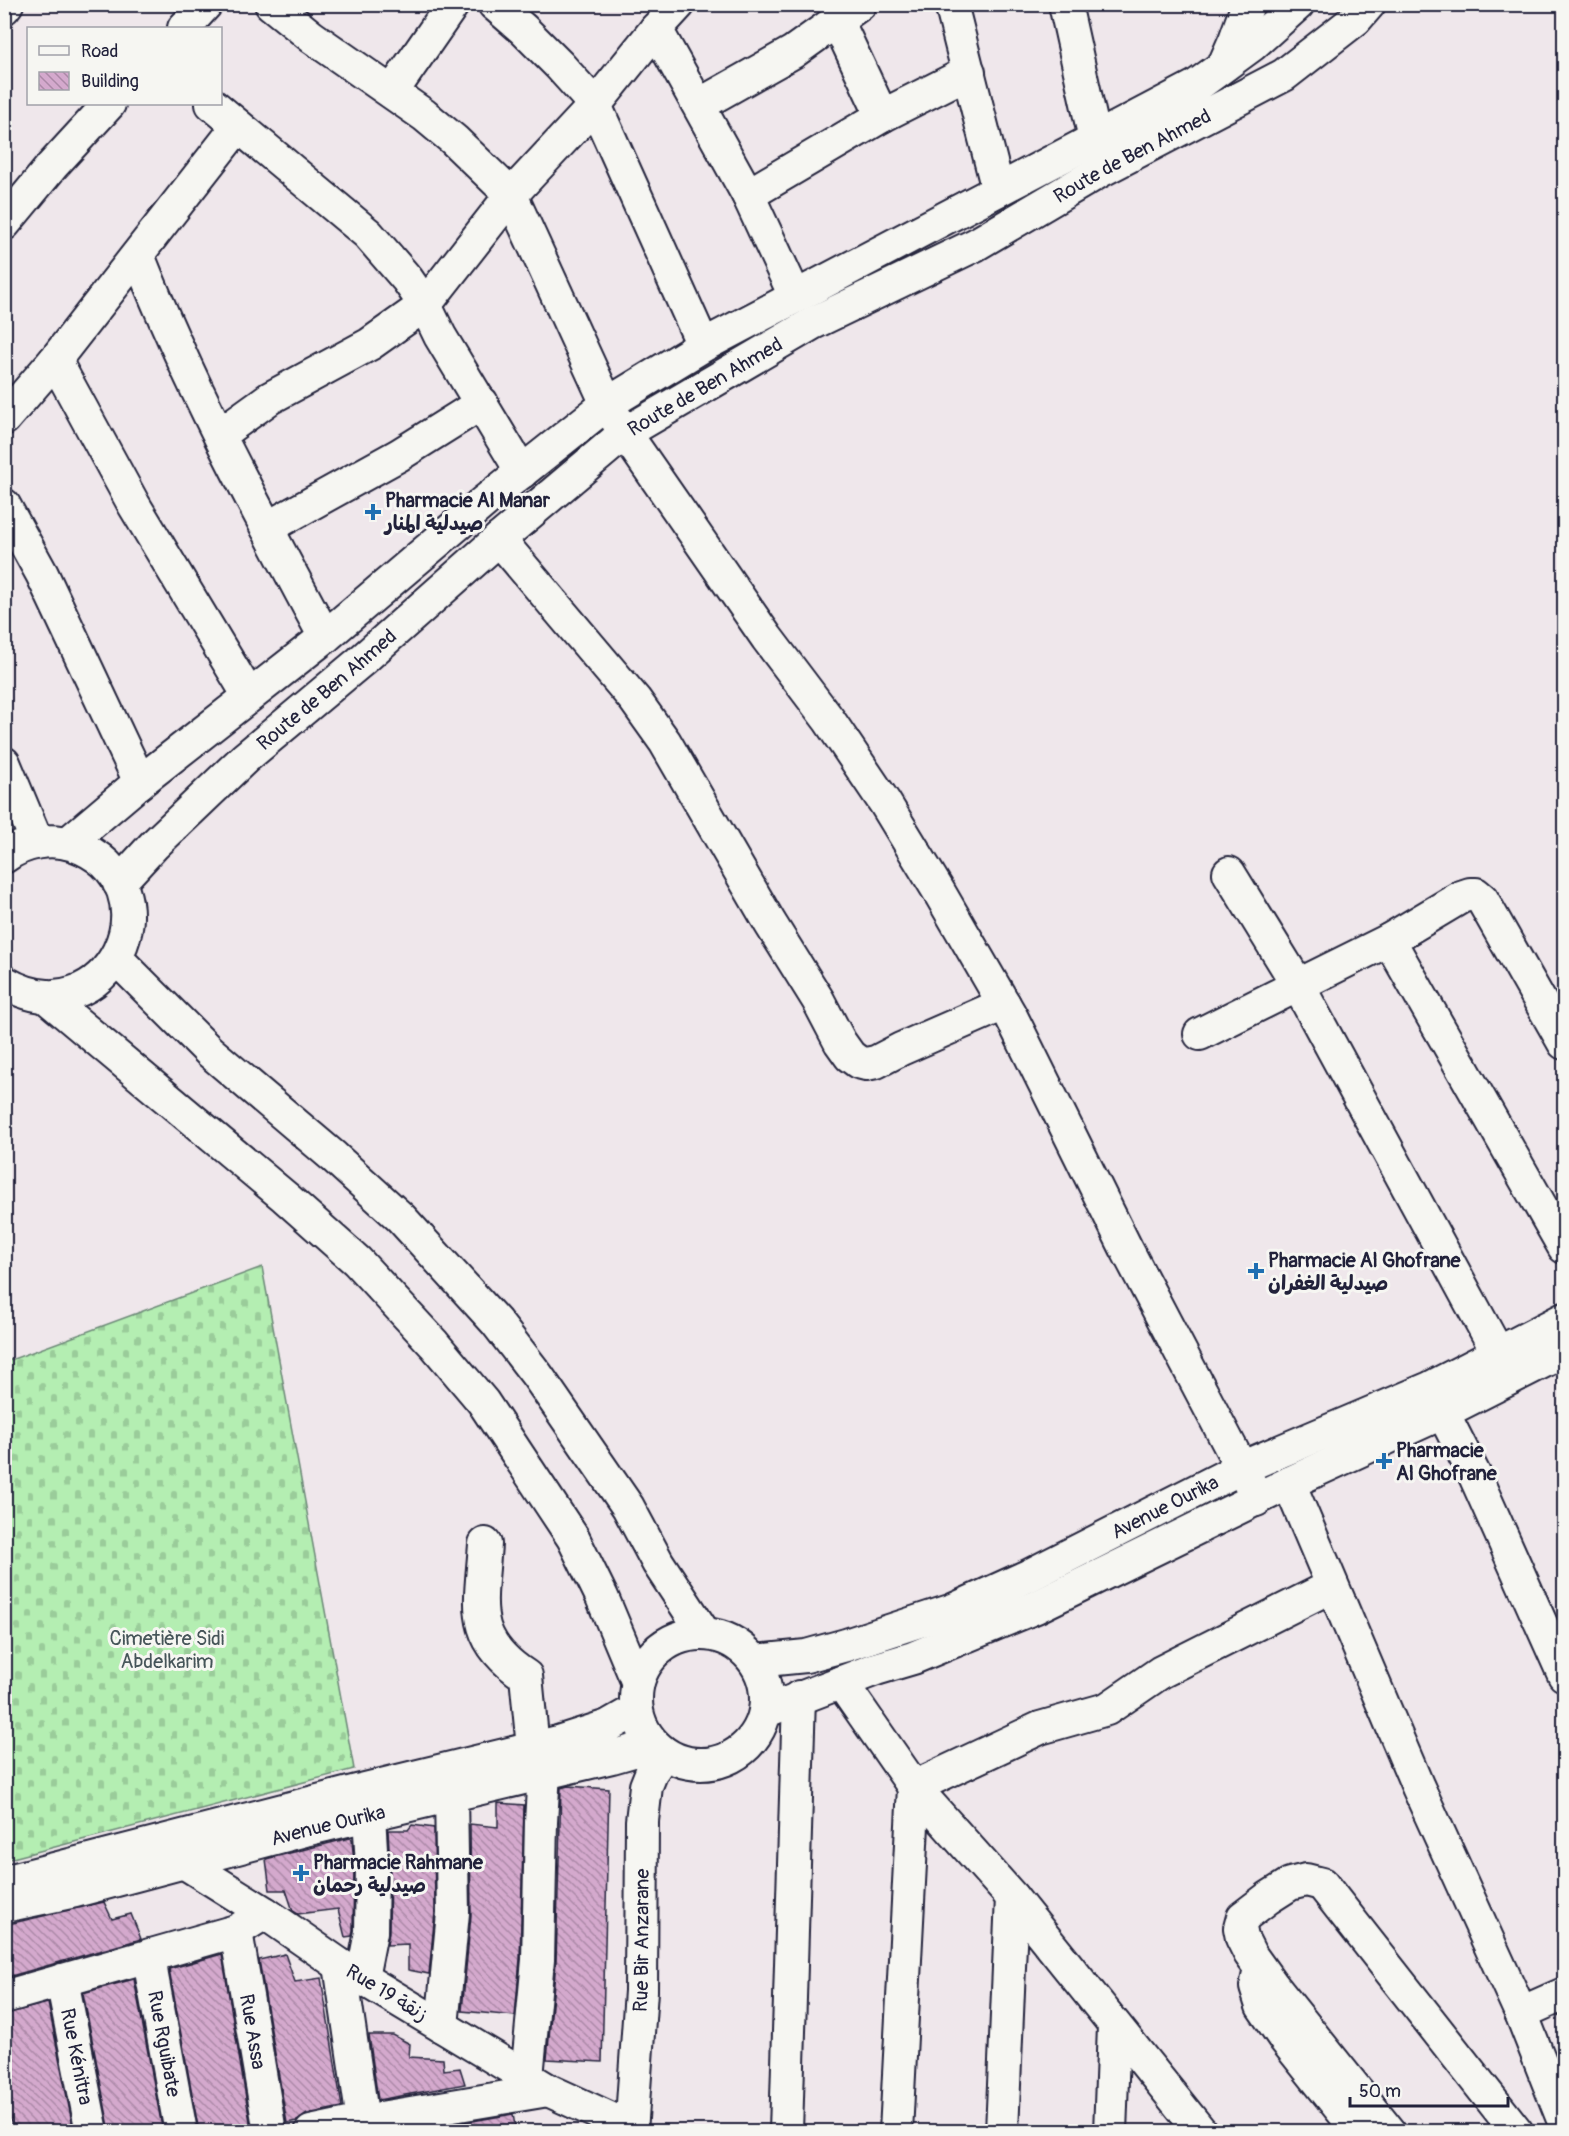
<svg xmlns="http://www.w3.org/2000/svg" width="1569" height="2136" viewBox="0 0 1569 2136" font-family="Pangolin,'Playpen Sans Arabic',sans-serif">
<defs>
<pattern id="cemetery-stones" width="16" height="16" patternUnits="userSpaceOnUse" patternTransform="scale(1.5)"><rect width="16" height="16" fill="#b4eeb2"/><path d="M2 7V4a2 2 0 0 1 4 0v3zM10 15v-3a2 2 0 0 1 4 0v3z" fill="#9acc9a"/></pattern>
<pattern id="building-back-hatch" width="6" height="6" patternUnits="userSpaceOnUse" patternTransform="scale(1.5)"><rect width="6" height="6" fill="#d4a9cd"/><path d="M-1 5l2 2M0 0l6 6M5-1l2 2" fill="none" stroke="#ac89a8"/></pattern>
</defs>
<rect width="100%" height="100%" fill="#efe7eb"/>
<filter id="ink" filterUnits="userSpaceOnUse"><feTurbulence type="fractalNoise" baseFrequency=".0167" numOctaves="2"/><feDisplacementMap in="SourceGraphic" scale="12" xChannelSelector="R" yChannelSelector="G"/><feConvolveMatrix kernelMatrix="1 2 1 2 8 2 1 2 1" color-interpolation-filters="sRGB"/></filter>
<g filter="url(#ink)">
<!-- cemetery -->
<polygon fill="url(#cemetery-stones)" stroke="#6b8876" stroke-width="1.5" points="262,1267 354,1769 5,1860 5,1362"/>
<!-- building -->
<g fill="url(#building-back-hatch)" stroke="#22223b" stroke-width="1.5">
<polygon points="568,1786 609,1789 602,2062 547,2059 556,1962 561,1788"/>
<polygon points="498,1803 524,1805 520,1959 515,2016 462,2011 471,1915 470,1824 498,1827"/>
<polygon points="412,1825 434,1828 435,1912 429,1974 408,1970 408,1944 387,1945 389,1932 390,1866 388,1830 408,1830"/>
<polygon points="350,1838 352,1839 354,1866 353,1930 352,1936 345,1937 338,1909 298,1914 293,1911 286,1890 270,1890 266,1859"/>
<polygon points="104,1902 112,1919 131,1914 141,1939 4,1978 4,1925"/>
<polygon points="222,1954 251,2128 229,2132 199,2132 169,1969"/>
<polygon points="285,1954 295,1982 321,1978 342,2107 307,2114 297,2121 287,2123 259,1960"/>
<polygon points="134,1979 163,2132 110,2132 83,1993"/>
<polygon points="48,2003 74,2132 13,2132 4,2088 4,2014"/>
<polygon points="369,2035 393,2035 410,2044 409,2057 443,2059 444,2070 460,2068 465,2084 378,2100"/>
<polygon points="513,2114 516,2132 409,2132"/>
</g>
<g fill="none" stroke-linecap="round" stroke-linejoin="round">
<!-- minor casing -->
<g stroke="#22223b" stroke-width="36">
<g id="minor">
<polyline points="271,4 312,37 424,115 454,140 511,195 607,404 625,433 767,638 829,720 885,803 938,890 1011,1016 1126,1248 1252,1488 1256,1500"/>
<polyline points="494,4 523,29 559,65 595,105 703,345"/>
<polyline points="951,4 998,190"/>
<polyline points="1065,4 1095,139"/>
<polyline points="4,8 7,4"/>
<polyline points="837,20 882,116"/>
<polyline points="184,28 206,4"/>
<polyline points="656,29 748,195 795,296"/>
<polyline points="1224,65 1235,40 1248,4"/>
<polyline points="392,92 453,4"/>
<polyline points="212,104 368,234 407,279 425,305 440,336 522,472"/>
<polyline points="699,105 793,52 860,4"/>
<polyline points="748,195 882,116 969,72"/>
<polyline points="4,224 52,166 109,104"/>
<path d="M138 255C190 387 258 512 325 637"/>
<polyline points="55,360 134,505 249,696"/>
<polyline points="4,419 55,360 238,126"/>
<polyline points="220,434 270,398 370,344 425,305 511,195 595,105 656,29 679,4"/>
<polyline points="4,505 42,574 140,782"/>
<polyline points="267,528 399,455 482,403"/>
<polyline points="499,539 635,700 665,742 770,923 818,1000 840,1042 850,1056 858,1062 866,1064 876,1062 901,1049 1004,1004"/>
<polyline points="4,763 37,842"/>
<polyline points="68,843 140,782 325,637 485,501 607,404 704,345 1196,86 1252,45 1298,4"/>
<path d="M4 857C24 842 51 837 74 845 182 884 108 1044 4 982"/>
<polyline points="1229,873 1298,985 1498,1353"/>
<path id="s1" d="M119 883 154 845 245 758 360 662 499 539 625 433 813 323 975 245 1102 170 1284 75 1356 19 1369 4"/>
<polyline points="1389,940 1564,1247"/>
<polyline points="116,958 209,1051 334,1157 401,1218 496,1322 537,1375 628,1507 658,1563 704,1633"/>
<polyline points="45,996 285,1197 357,1261 434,1344 483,1402 573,1538 602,1597 638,1683"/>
<polyline points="1200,1034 1389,940 1461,897 1470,894 1476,894 1482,899 1564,1043"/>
<polyline points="1433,1393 1475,1476 1564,1675"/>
<polyline points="1289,1483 1418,1787 1521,2013 1564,2122"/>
<path d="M485 1544C481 1604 468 1638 526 1676L533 1748"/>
<circle cx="701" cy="1699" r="65"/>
<path id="s2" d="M755 1661 806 1656 846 1645 953 1610 1028 1576 1241 1468 1430 1388 1564 1319"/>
<polyline points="841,1682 914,1787 1012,1897 1201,2132"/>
<polyline points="766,1711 876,1669 913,1658 1036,1607 1289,1483 1442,1413 1564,1351"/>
<polyline points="174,1856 265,1913 340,1965 548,2090 631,2128"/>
<polyline points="4,1882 357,1791 558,1742 608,1726 636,1710"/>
<path id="s3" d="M4 1906 75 1891 305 1830 612 1757 654 1745"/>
<path id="s4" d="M236 1931 270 2132"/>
<path id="s5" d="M150 1955 152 1976 181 2132"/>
<polyline points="340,1965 363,2121"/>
<polyline points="1260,1969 1256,1987 1262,2006 1284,2038 1359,2132"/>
<polyline points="362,1978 371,1932 372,1866 369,1815"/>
<path id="s6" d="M62 1980 92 2132"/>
<polyline points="4,1997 236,1931 265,1913"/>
<polyline points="1521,2013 1564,1994"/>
<polyline points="442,2026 453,1913 451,1795"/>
<polyline points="527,2077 538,1960 541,1822 544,1772"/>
<polyline points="311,2132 363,2121 548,2090"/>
<path id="s7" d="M631 2132 641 1991 642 1821 646 1786 652 1771 664 1753"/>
<polyline points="786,2132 799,1697"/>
<polyline points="896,2132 914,1787 1040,1728 1107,1709 1161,1672 1332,1586"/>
<polyline points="1002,2132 1012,1897"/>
<polyline points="1110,2132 1114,2026"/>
<polyline points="1390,2132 1273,1986 1250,1954 1242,1938 1240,1928 1243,1917 1268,1898 1290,1884 1306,1880 1322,1884 1517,2132"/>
</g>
</g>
<!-- minor -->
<use href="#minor" stroke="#f6f6f2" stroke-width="32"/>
</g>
</g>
<!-- markers -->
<g fill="#1f6fb2" stroke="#f6f6f2" stroke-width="2">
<path d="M370 503h6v6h6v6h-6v6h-6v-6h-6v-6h6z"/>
<path d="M1253 1262h6v6h6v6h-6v6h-6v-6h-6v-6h6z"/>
<path d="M1381 1452h6v6h6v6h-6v6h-6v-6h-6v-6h6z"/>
<path d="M298 1864h6v6h6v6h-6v6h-6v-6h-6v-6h6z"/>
</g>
<g text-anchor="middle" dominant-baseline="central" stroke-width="6" stroke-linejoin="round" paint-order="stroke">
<!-- street labels -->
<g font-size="20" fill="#22223b" stroke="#f6f6f2">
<text stroke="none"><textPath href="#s1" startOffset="1256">Route de Ben Ahmed</textPath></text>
<text stroke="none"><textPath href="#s1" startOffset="770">Route de Ben Ahmed</textPath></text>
<text stroke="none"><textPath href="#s1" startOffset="284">Route de Ben Ahmed</textPath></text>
<text stroke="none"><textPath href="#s2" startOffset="441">Avenue Ourika</textPath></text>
<text stroke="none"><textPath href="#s3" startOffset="334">Avenue Ourika</textPath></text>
<text stroke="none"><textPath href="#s7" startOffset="192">Rue Bir Anzarane</textPath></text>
<text transform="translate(387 1993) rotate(31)">Rue 19 زنقة</text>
<text stroke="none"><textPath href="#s4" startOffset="102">Rue Assa</textPath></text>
<text stroke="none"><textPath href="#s5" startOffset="90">Rue Rguibate</textPath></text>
<text stroke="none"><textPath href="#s6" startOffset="78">Rue Kénitra</textPath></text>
</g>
<!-- poi labels -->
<g font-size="20" font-weight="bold" fill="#22223b" stroke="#f6f6f2" text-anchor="start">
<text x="385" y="500">Pharmacie Al Manar<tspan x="385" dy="23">صيدلية المنار</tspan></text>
<text x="1268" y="1260">Pharmacie Al Ghofrane<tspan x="1268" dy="23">صيدلية الغفران</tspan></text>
<text x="1396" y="1450">Pharmacie<tspan x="1396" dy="23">Al Ghofrane</tspan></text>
<text x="313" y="1862">Pharmacie Rahmane<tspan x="313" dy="23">صيدلية رحمان</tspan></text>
</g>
<!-- park labels -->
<g font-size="20" fill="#465559" stroke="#f6f6f2">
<text x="167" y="1638">Cimetière Sidi<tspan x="167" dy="23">Abdelkarim</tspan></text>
</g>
</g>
<!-- margin -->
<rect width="1569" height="2136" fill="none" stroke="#f6f6f2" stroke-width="24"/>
<rect x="12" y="12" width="1545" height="2112" fill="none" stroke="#22223b" stroke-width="2" filter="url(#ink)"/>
<!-- legend -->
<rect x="27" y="27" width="195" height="78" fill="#f6f6f2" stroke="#a1a1a9" stroke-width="1.5"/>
<rect x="39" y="46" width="30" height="9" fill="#f6f6f2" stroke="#a1a1a9" stroke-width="1.5"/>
<text x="81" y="57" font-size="18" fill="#22223b">Road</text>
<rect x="39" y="72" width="30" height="18" fill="url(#building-back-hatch)" stroke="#a1a1a9" stroke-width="1.5"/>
<text x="81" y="87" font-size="18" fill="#22223b">Building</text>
<!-- scale -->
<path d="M1350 2097v9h158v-9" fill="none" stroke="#22223b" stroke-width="3"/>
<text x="1359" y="2097" font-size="18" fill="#22223b" stroke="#f6f6f2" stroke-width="4.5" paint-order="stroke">50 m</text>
</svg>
